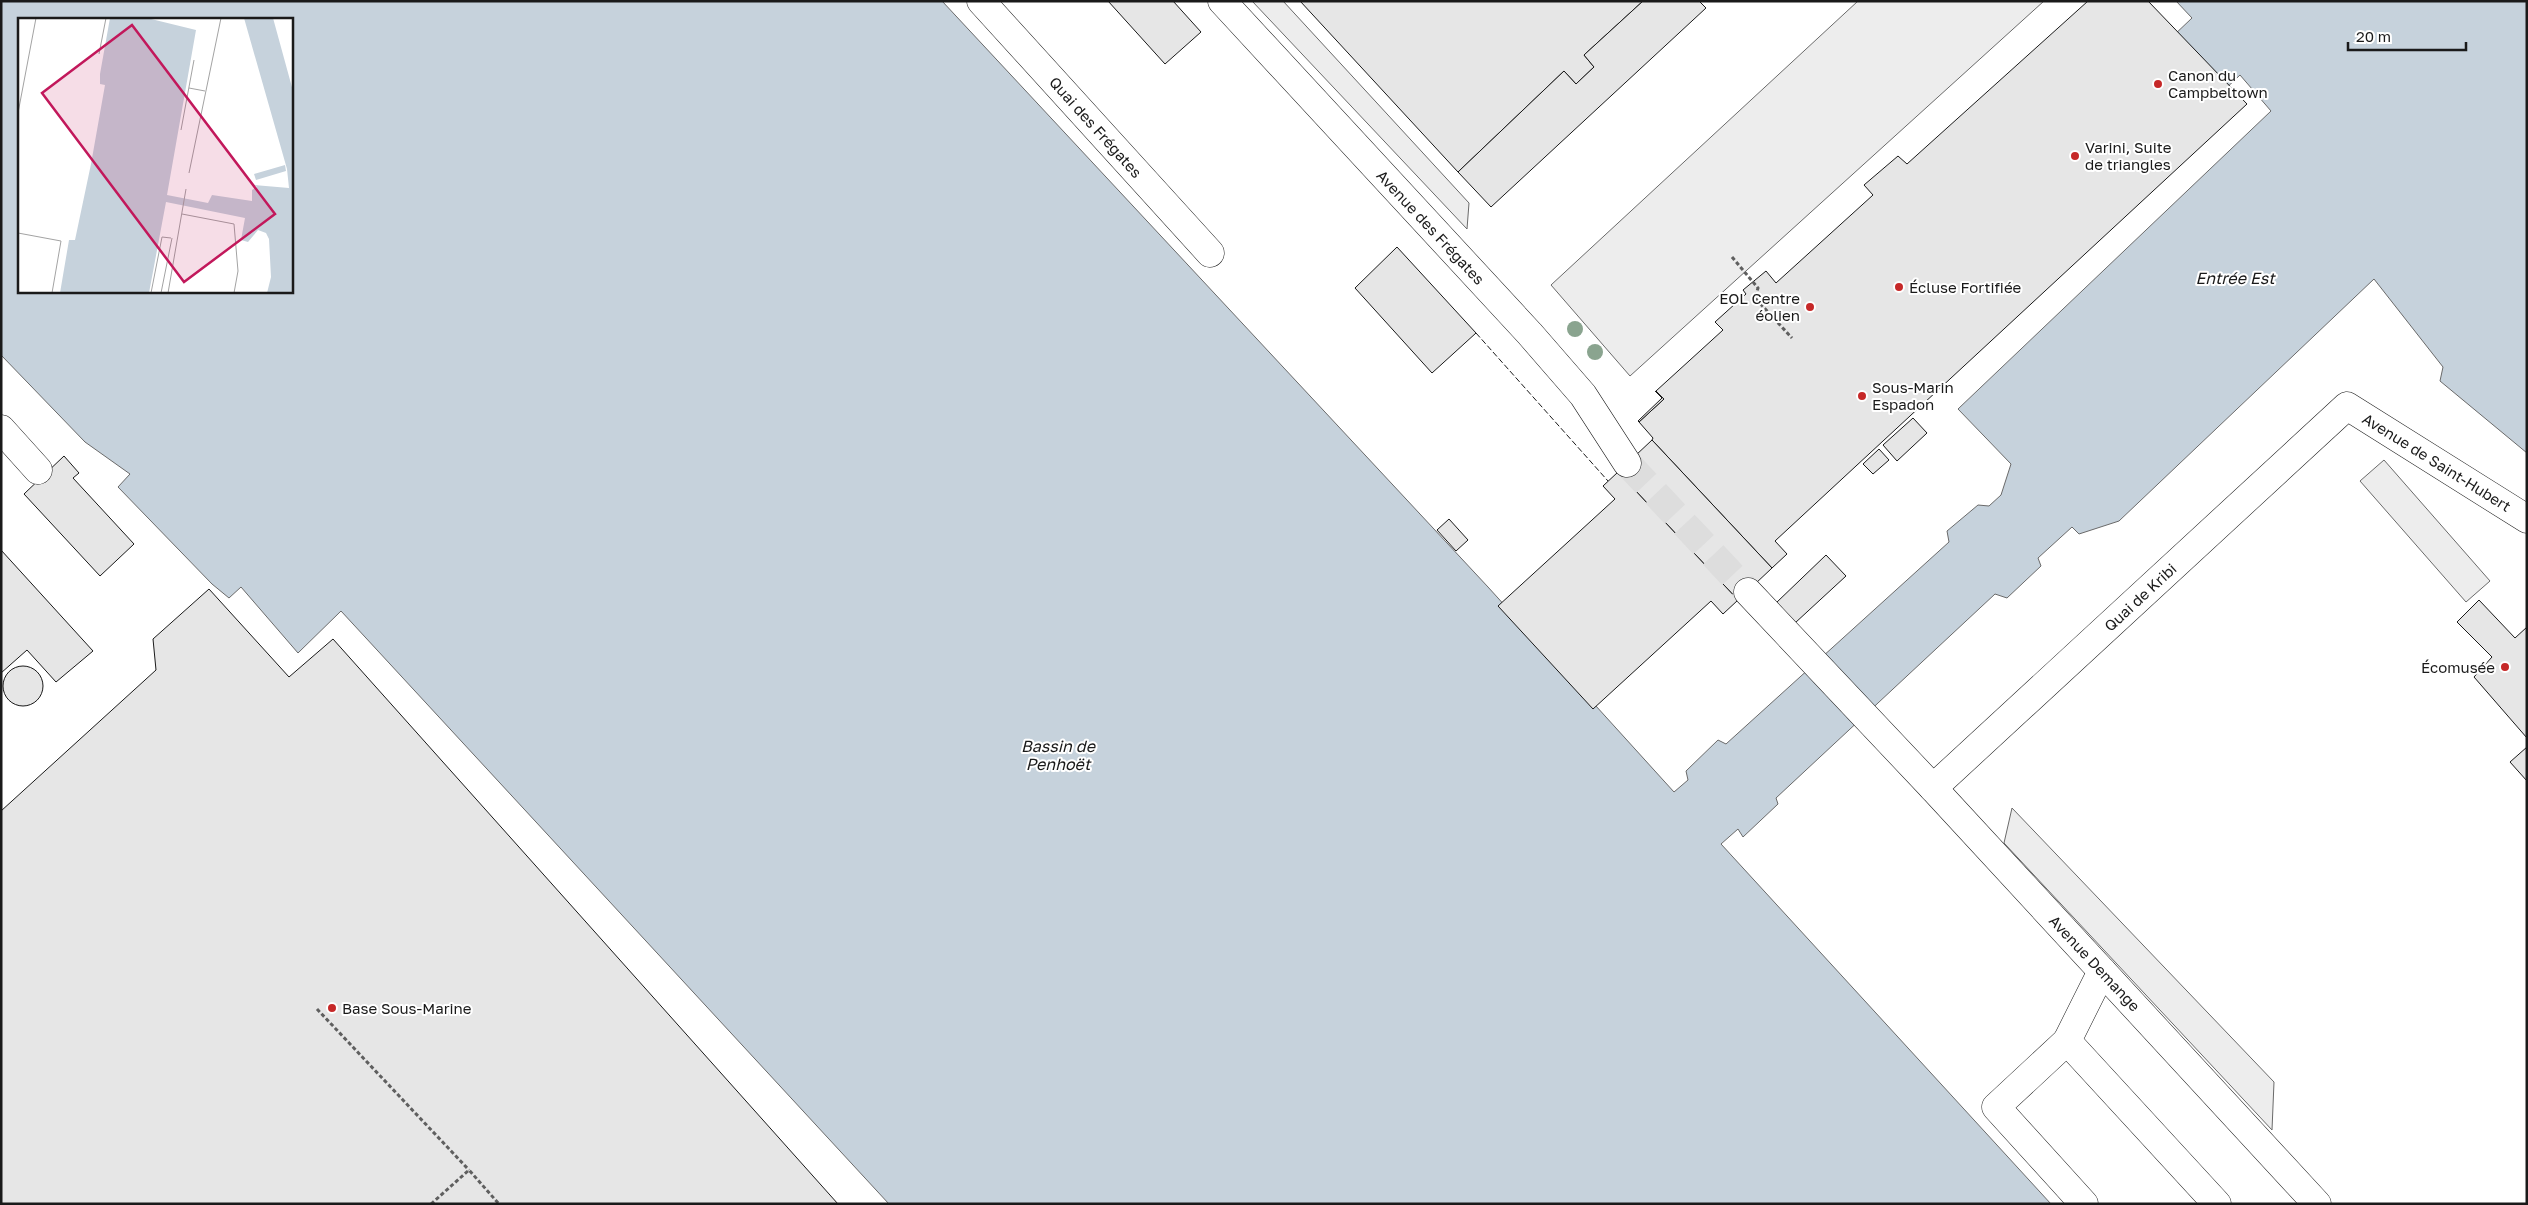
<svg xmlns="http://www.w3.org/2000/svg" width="2528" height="1205" viewBox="0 0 2528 1205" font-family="'Golos Text',sans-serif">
<rect width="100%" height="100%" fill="#fff"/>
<!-- parking -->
<g fill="#ededed" stroke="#6a6a6a">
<polygon points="1252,1 1283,1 1469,203 1467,229"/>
<polygon points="1858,1 2044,1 1630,376 1551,285"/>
<polygon points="2384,460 2490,581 2466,602 2360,481"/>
<polygon points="2012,808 2274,1082 2272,1130 2004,843"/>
</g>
<!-- water -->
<path fill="#c6d2dc" stroke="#6a6a6a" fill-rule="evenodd" d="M1 1H942L1488 587 1674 792 1688 780 1686 771 1718 740 1726 744 1949 542 1947 531 1978 505 1989 506 2001 495 2011 464 1958 409 2271 111 2240 75 2220 94 2172 37 2192 18 2176 1H2527V453L2440 381 2443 367 2374 279 2119 521 2079 534 2072 527 2038 558 2041 566 2007 598 1995 594 1776 798 1778 804 1743 837 1738 829 1721 844 2051 1204H889L341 611 298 653 241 587 229 598 212 584 118 487 130 474 85 442 1 355ZM19 19H291V291H19Z"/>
<!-- building -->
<g fill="#e6e6e6" stroke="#1a1a1a">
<polygon points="1108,1 1173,1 1201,32 1165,64"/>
<polygon points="1300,1 1643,1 1584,55 1594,67 1576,84 1564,71 1458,172"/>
<polygon points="1643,1 1699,1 1706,8 1491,207 1458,172 1564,71 1576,84 1594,67 1584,55"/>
<polygon points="2088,1 2148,1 2247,104 1775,541 1787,554 1772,568 1652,440 1653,438 1639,422 1664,399 1656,391 1723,330 1715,322 1746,294 1743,290 1766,271 1776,283 1873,195 1864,185 1898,156 1907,164"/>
<polygon points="1397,247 1476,333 1432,373 1355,288"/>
<polygon points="1655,391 1664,399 1639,422 1638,421 1662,398"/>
<polygon points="1913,418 1927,433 1897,461 1883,445"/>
<polygon points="1652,440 1772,568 1738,600 1618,472"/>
<polygon points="1879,449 1889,460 1873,474 1863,464"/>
<polygon points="64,456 79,473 73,478 134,544 100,576 24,494"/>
<polygon points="1618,472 1738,600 1723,614 1711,601 1593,709 1498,606 1615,499 1603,486"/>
<polygon points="1449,519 1468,540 1456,551 1437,530"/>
<polygon points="1,550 93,651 56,682 27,650 1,673"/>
<polygon points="1826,555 1846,576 1795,623 1776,603"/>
<polygon points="209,589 289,677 333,639 838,1204 1,1204 1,811 156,670 153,639"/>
<polygon points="2479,600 2515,638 2527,627 2527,738 2474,677 2492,657 2457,622"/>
<circle cx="23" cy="686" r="20"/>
<polygon points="2527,747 2527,781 2510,762"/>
</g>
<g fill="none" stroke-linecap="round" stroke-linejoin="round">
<!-- minor-tunnel -->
<polyline stroke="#ddd" stroke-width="28" stroke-dasharray="28 14" stroke-linecap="butt" points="1627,463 1748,592"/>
<!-- minor casing -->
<g stroke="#1a1a1a" stroke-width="29">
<g id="minor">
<polyline points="981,1 1210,253"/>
<polyline points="1222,1 1530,334 1583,395 1627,463"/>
<polyline points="1,429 38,470"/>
<polyline points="1748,592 1933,788 2317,1204"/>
<polyline points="1933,788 2347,406 2527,519"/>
<polyline points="2102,971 2067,1041 2217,1204"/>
<polyline points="2067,1041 1996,1107 2084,1204"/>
</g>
</g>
<!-- path -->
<g stroke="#5f5f5f" stroke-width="3" stroke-dasharray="4 2.5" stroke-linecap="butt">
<polyline points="1732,257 1758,288 1755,298 1792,338"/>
<polyline points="317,1009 469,1170"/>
<polyline points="431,1204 469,1170 499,1204"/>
</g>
<!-- minor -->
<use href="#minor" stroke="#fff" stroke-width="28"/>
<!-- fence -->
<polyline stroke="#1a1a1a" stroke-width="1" stroke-dasharray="6 2.5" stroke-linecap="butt" points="1476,333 1608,481"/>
</g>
<!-- trees -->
<g fill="#8aa48f">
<circle cx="1575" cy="329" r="8"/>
<circle cx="1595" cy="352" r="8"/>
</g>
<!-- markers -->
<g fill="#c62828" stroke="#fff" stroke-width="2">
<circle cx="2158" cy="84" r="5"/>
<circle cx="2075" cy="156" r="5"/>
<circle cx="1899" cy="287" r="5"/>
<circle cx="1810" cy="307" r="5"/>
<circle cx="1862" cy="396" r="5"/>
<circle cx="2505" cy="667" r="5"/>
<circle cx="332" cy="1008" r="5"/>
</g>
<g text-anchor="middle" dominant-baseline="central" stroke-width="4" stroke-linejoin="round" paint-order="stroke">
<!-- poi labels -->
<g font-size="15" fill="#1a1a1a" stroke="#fff" text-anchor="start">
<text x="2168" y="75">Canon du<tspan x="2168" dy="17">Campbeltown</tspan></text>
<text x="2085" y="147">Varini, Suite<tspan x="2085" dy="17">de triangles</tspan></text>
<text x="1909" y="287">Écluse Fortifiée</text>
<text x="1800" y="298" text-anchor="end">EOL Centre<tspan x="1800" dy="17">éolien</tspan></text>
<text x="1872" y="387">Sous-Marin<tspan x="1872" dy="17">Espadon</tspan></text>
<text x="2495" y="667" text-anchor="end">Écomusée</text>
<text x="342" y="1008">Base Sous-Marine</text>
</g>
<!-- street labels -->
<g font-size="15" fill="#1a1a1a" stroke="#fff">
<text transform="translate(1096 127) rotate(48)">Quai des Frégates</text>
<text transform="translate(1431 227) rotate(47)">Avenue des Frégates</text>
<text transform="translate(2437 462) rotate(32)">Avenue de Saint-Hubert</text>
<text transform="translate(2140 597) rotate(-43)">Quai de Kribi</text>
<text transform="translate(2095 963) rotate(47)">Avenue Demange</text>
</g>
<!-- water labels -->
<g font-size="16" font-style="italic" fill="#1a1a1a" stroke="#fff">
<text x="2235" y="278">Entrée Est</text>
<text x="1058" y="746">Bassin de<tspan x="1058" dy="18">Penhoët</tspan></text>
</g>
</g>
<!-- overview -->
<g transform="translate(18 18)">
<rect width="275" height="275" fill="#fff"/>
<path d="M92 0H129L178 12 149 177 190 185 194 177 234 183V172L239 169 236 167 271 170 269 151 226 0H255L275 73V275H249L253 259 251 221 248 215 240 212 230 224 223 222 227 200 148 184 131 275H42L51 222H57L73 146 87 67 82 66V56ZM267 147 268 153 238 162 236 156Z" fill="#c6d2dc"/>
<path fill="none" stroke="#a3a3a3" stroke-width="1" d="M81 36 88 0M171 70 187 73M0 95 18 0M163 112 176 42M171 155 203 0M164 196 216 206 220 253 216 275M0 215 43 223 34 275M133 275 144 219 153 220M143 275 154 220M150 275 168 171"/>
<path fill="#c2185b" fill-opacity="0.15" stroke="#c2185b" stroke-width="2.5" d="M114 7 257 196 166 264 24 75Z"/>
<rect width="275" height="275" fill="none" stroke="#1a1a1a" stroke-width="2.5"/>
</g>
<!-- border -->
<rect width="2528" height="1205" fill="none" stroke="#1a1a1a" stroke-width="5"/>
<!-- scale -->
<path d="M2348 42v8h118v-8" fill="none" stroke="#1a1a1a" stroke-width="2.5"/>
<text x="2356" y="42" font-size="15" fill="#1a1a1a" stroke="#ffffff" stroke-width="4" paint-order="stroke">20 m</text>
</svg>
